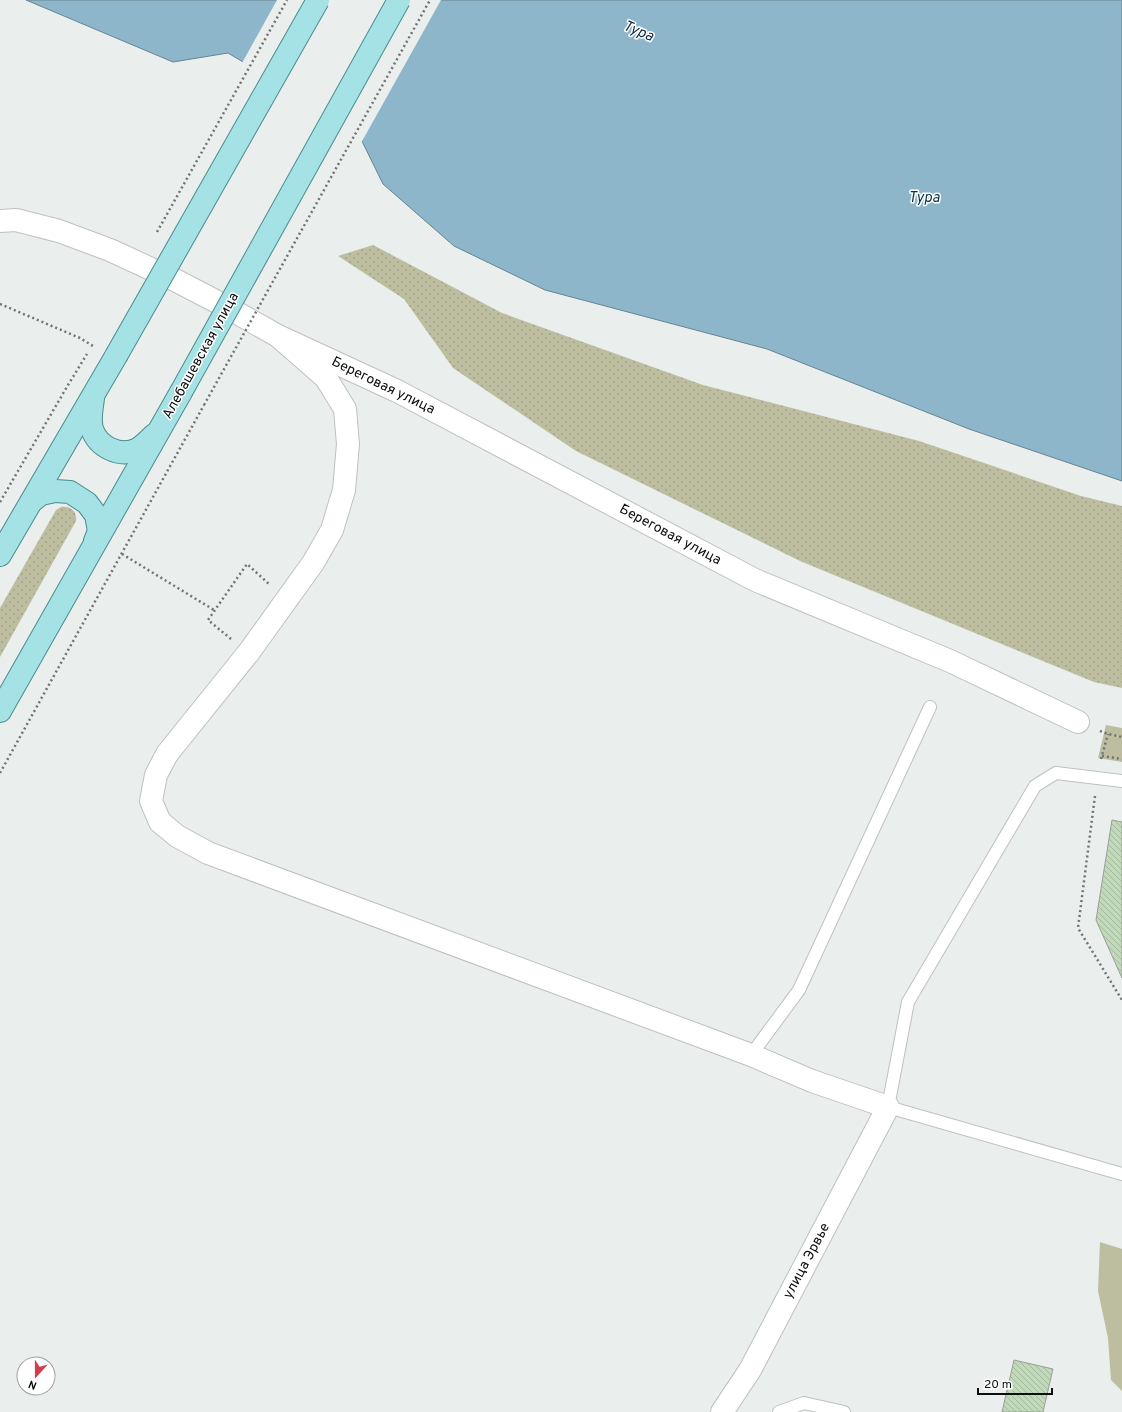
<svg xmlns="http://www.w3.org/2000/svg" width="1122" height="1412" viewBox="0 0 1122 1412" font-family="Overpass,sans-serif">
<defs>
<pattern id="grass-dots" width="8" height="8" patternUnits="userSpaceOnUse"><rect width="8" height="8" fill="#bdbea0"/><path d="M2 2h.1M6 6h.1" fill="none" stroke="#a1a289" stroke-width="1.8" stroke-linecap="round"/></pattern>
<pattern id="building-back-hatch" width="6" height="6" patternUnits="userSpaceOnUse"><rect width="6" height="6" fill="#bfd9b9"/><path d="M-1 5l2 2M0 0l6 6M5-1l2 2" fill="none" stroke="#a3b99e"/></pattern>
</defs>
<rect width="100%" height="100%" fill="#eaeeec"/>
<!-- grass -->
<g fill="url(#grass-dots)">
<polygon points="373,245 502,313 703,385 919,441 1081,496 1122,506 1122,688 1094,682 800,561 576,451 453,368 404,299 338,256"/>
<path d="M61 507C71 506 77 511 76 521L0 657V608L56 510Z"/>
</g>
<!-- green -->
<g fill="#bdbea0">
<polygon points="1106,725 1122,728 1122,762 1098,758"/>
<polygon points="1100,1242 1122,1249 1122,1391 1111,1380 1108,1338 1098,1291"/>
</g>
<!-- water -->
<polygon fill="#8eb6cb" stroke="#678492" points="26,0 1122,0 1122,481 969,429 767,349 545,290 454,246 383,184 356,129 228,53 173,62"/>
<!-- pier -->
<polygon fill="#eaeeec" points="277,0 441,0 361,143 355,130 242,63"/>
<!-- building -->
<g fill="url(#building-back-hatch)" stroke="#9b9d9a">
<polygon points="1112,820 1122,822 1122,978 1096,920"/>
<polygon points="1014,1360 1053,1369 1043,1412 1002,1412"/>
</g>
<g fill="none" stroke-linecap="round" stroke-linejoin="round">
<!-- lane casing -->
<g stroke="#bec1c0" stroke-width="14">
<g id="lane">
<polyline points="1122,781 1056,773 1035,786 908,1002 888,1107 1122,1174"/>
<polyline points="751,1055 799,990 930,707"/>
<polyline points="779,1412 804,1403 844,1412"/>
</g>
</g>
<!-- street casing -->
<g stroke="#bec1c0" stroke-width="24">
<g id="street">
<polyline points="0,221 16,220 59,231 110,250 175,280 223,305 278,336 397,391 755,580 950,661 1078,722"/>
<polyline points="278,336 326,378 345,409 348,444 344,490 332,530 313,563 249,652 167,754 156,775 151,801 160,822 177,836 208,853 751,1055 812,1081 888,1107 750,1370 722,1412"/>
</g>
</g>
<!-- primary casing -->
<g stroke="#498b8f" stroke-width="24">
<g id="primary">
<path d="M93 398C92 408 89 419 92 429 98 447 120 458 138 449 144 445 149 440 154 435"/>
<polyline points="32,501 41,494 55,491 70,492 87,503 96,515 99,531 95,541"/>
<polyline points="0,555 116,356"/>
<polyline points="0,711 181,392"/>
</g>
</g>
<!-- path -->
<g stroke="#717372" stroke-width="2.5" stroke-dasharray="2 3" stroke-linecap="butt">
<polyline points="0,304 80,338 93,346"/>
<polyline points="0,502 68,385 87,354"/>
<polyline points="122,554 214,610"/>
<polyline points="231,639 208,620 247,564 269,584"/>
<polyline points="1100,731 1108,734 1122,737"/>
<polyline points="1102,756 1122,759"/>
<polyline points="1101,759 1108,734"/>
<polyline points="0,773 204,405"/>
<polyline points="1095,796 1078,928 1122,1000"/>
</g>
<!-- lane -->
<use href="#lane" stroke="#fff" stroke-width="12"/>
<!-- street -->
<use href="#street" stroke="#fff" stroke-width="22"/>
<!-- primary -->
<use href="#primary" stroke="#a5e2e5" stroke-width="22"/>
<!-- primary-bridge casing -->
<g stroke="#498b8f" stroke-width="24" stroke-linecap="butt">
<g id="primary-bridge">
<polyline points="116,356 318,0"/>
<polyline points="181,392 399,0"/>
</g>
</g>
<!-- path-bridge -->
<g stroke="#717372" stroke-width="2.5" stroke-dasharray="2 3" stroke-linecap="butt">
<polyline points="157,232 287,0"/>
<polyline points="204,405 430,0"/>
</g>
<!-- primary-bridge -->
<use href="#primary-bridge" stroke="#a5e2e5" stroke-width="22"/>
</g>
<g text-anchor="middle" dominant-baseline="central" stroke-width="3" stroke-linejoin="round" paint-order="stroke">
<!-- street labels -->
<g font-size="14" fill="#0d0e0e" stroke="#fff">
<text transform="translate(201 356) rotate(-61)">Алебашевская улица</text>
<text transform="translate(383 386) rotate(26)">Береговая улица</text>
<text transform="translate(670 535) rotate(28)">Береговая улица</text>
<text transform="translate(807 1261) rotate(-62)">улица Эрвье</text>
</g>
<!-- water labels -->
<g font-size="15" font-style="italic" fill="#092e3d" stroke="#fff">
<text transform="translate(638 32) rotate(23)">Тура</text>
<text x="924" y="198">Тура</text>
</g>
</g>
<!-- north arrow -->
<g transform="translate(36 1376) rotate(201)"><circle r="19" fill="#ffffff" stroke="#9e9f9f"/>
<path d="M0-3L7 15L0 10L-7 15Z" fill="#cf3f50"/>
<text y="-6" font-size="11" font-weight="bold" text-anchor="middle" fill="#0d0e0e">N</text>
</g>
<!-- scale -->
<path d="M978 1388v6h74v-6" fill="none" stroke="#0d0e0e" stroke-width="2"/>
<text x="984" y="1388" font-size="12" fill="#0d0e0e" stroke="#ffffff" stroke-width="3" paint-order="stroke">20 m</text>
</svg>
